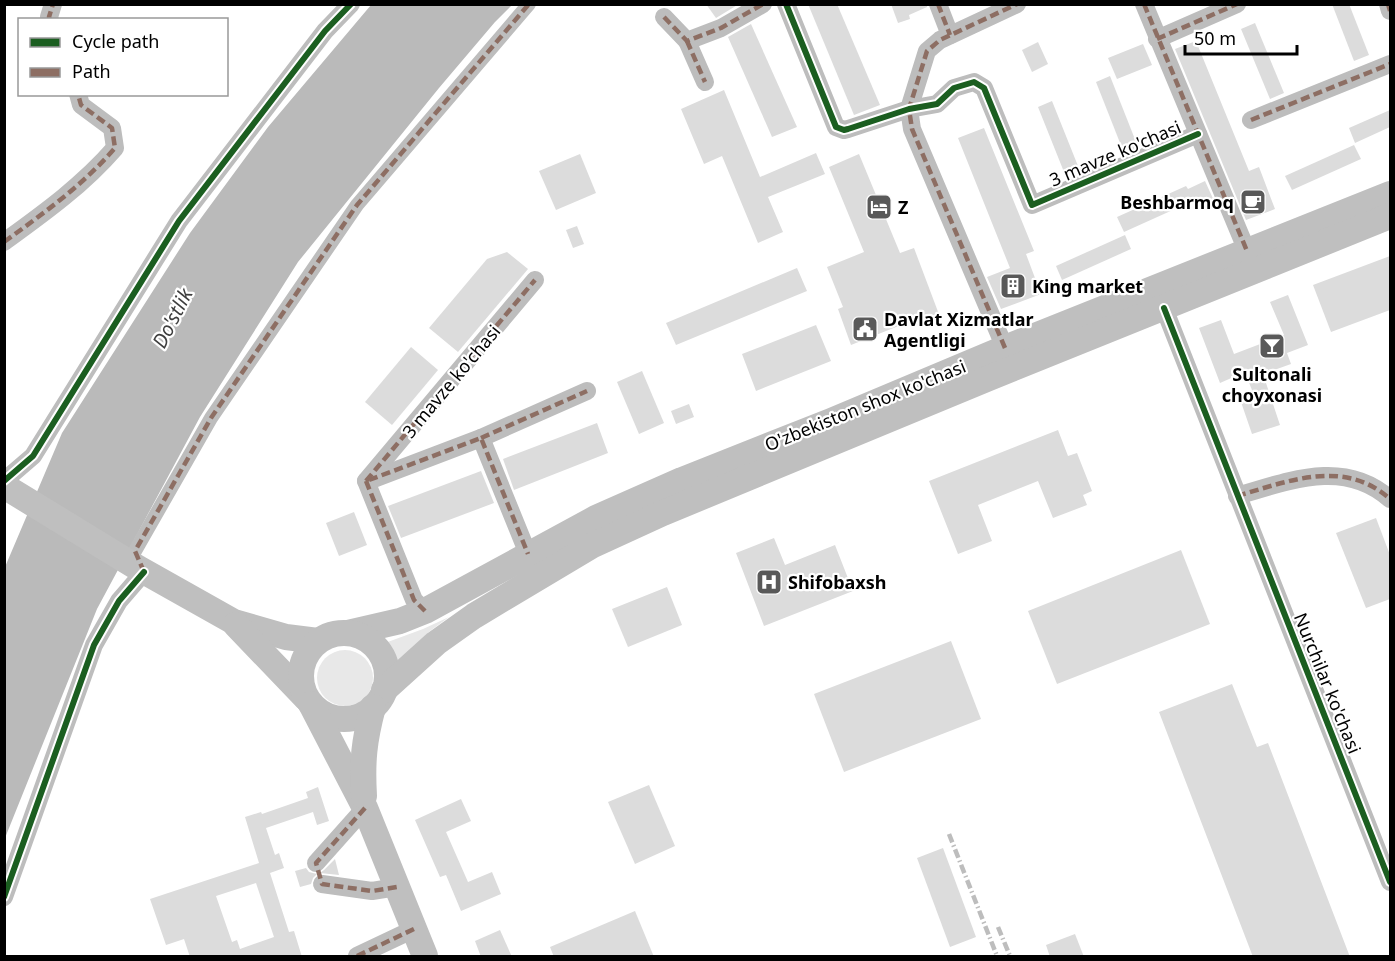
<svg xmlns="http://www.w3.org/2000/svg" width="1395" height="961" viewBox="0 0 1395 961" font-family="'Noto Sans',sans-serif">
<rect width="100%" height="100%" fill="#fff"/>
<!-- green -->
<g fill="#e8e8e8">
<polygon points="449,617 430,631 395,665 391,652 385,643 423,629"/>
<circle cx="345" cy="678" r="28"/>
</g>
<!-- water -->
<polygon fill="#bababa" points="371,5 512,5 495,22 439,88 298,262 200,417 97,609 5,838 5,567 62,433 190,233 268,127"/>
<!-- building -->
<g fill="#dcdcdc" fill-rule="evenodd">
<polygon points="706,4 739,4 716,18"/>
<polygon points="808,4 837,4 880,105 854,115"/>
<polygon points="891,4 927,4 927,7 909,15 910,19 898,23"/>
<polygon points="1332,4 1349,4 1369,55 1354,61"/>
<polygon points="1255,23 1284,93 1270,99 1241,29"/>
<polygon points="751,24 797,127 772,137 728,37"/>
<polygon points="1196,41 1249,171 1259,167 1275,209 1246,220 1175,49"/>
<polygon points="1038,42 1048,64 1032,72 1022,50"/>
<polygon points="1143,44 1152,65 1117,79 1108,58"/>
<polygon points="1110,76 1138,147 1124,153 1096,82"/>
<polygon points="724,90 760,177 816,153 825,174 768,197 783,232 758,243 722,156 704,164 681,109"/>
<polygon points="1052,101 1080,171 1066,177 1038,107"/>
<polygon points="1390,110 1390,127 1355,143 1349,128"/>
<polygon points="984,128 1034,251 1026,254 1041,294 1001,309 987,277 1010,268 958,138"/>
<polygon points="1354,145 1361,159 1292,190 1285,176"/>
<polygon points="580,154 596,193 556,210 539,171"/>
<polygon points="859,154 900,253 914,248 940,317 915,326 911,321 851,345 838,309 843,307 827,267 864,252 829,167"/>
<polygon points="1205,181 1215,203 1200,210 1195,200 1124,232 1117,217 1186,186 1188,189"/>
<polygon points="577,226 584,244 573,248 566,230"/>
<polygon points="1125,235 1131,249 1062,280 1056,266"/>
<polygon points="507,252 528,269 458,352 429,328 487,259"/>
<polygon points="1390,256 1390,310 1331,332 1313,285"/>
<polygon points="797,268 807,291 676,345 666,323"/>
<polygon points="1288,295 1308,345 1287,353 1291,364 1263,374 1280,425 1252,434 1241,402 1255,398 1245,372 1220,383 1199,328 1221,320 1234,354 1284,335 1270,302"/>
<polygon points="816,325 831,361 756,391 742,354"/>
<polygon points="411,347 438,370 392,425 365,402"/>
<polygon points="642,371 664,423 639,434 617,382"/>
<polygon points="689,404 694,417 676,424 671,411"/>
<polygon points="597,423 608,453 514,490 503,459"/>
<polygon points="1058,430 1068,456 1077,453 1092,491 1083,495 1087,505 1053,518 1038,481 978,505 992,541 958,554 929,481"/>
<polygon points="481,471 494,503 401,538 388,506"/>
<polygon points="354,512 367,545 339,556 326,523"/>
<polygon points="1376,518 1390,555 1390,599 1366,608 1336,533"/>
<polygon points="774,538 785,565 835,545 853,591 764,626 736,553"/>
<polygon points="1181,550 1210,624 1057,684 1028,611"/>
<polygon points="667,587 682,625 628,647 612,609"/>
<polygon points="951,641 981,719 844,772 814,694"/>
<polygon points="1232,684 1257,747 1268,743 1350,957 1253,957 1159,712"/>
<polygon points="649,785 675,846 635,864 608,802"/>
<path d="M318 787 329 821 317 825 313 812 266 828 275 855 279 853 284 868 270 873 289 932 294 931 302 957H190L184 939 166 945 150 899 259 863 245 817 261 812 262 814 308 798 306 792ZM256 883 274 937 240 949 237 940 232 942 216 896Z"/>
<polygon points="461,799 471,821 446,832 468,882 492,872 501,894 461,911 446,875 440,877 415,820"/>
<polygon points="943,848 976,937 950,947 917,858"/>
<polygon points="335,859 339,875 320,873 324,870"/>
<polygon points="306,868 309,872 317,874 313,878 311,884 300,887 295,871"/>
<polygon points="635,911 654,957 554,957 550,947"/>
<polygon points="500,930 512,957 481,957 475,941"/>
<polygon points="1075,934 1084,957 1050,957 1046,945"/>
</g>
<g fill="none" stroke-linecap="round" stroke-linejoin="round">
<!-- pedestrian -->
<polyline stroke="#bdbdbd" stroke-width="14" points="135,551 211,418 357,205 529,4"/>
<!-- minor -->
<g stroke="#bdbdbd" stroke-width="18">
<polyline points="786,4 836,127 844,130 848,129 909,109 937,104 954,88 974,82 984,88 1032,205 1198,134"/>
<polyline points="938,4 950,35"/>
<polyline points="1144,4 1247,251"/>
<polyline points="1388,4 1390,11"/>
<polyline points="664,17 687,41 721,28 763,4"/>
<polyline points="50,20 49,17 53,4"/>
<polyline points="1157,39 1237,4"/>
<polyline points="687,41 705,82"/>
<polyline points="1251,120 1390,64"/>
<path d="M4 242C44 213 83 185 115 148L112 128 81 105 78 94"/>
<polyline points="1164,308 1390,882"/>
<polyline points="1005,348 912,129 909,109 927,51 940,40 1017,4"/>
<polyline points="481,438 587,391"/>
<polyline points="4,481 33,456 179,221 325,31 351,4"/>
<polyline points="366,481 535,280"/>
<polyline points="366,481 414,600 425,611"/>
<polyline points="368,481 481,438 528,554"/>
<path d="M1237 496C1289 481 1344 458 1390 499"/>
<polyline points="316,863 365,808"/>
<polyline points="322,884 372,891 397,887"/>
<polyline points="4,897 94,645 119,601 144,572"/>
<polyline points="357,956 414,929"/>
</g>
<!-- secondary -->
<g stroke="#bfbfbf" stroke-width="26">
<polyline points="4,486 138,568 234,622 286,637 318,641"/>
<polyline points="236,625 306,698"/>
<polyline points="348,633 400,621 425,611 596,518 682,480 831,421 1005,348 1390,194"/>
<circle cx="344" cy="676" r="43"/>
<polyline points="384,690 436,643 474,616 591,546 663,513 989,378 1390,216"/>
<polyline points="311,704 365,808 425,956"/>
<path d="M364 796C362 761 364 741 373 707"/>
</g>
<!-- rail -->
<g stroke="#bdbdbd" stroke-width="4.5" stroke-dasharray="9 3 1.5 3" stroke-linecap="butt">
<polyline points="949,834 997,956"/>
<polyline points="998,927 1010,956"/>
</g>
<!-- quiet -->
<g stroke="#8d6e63" stroke-width="4.5" stroke-dasharray="9 4.5" stroke-linecap="butt">
<polyline points="938,4 950,35"/>
<polyline points="1144,4 1247,251"/>
<polyline points="1388,4 1390,11"/>
<polyline points="664,17 687,41 721,28 763,4"/>
<polyline points="50,20 49,17 53,4"/>
<polyline points="1157,39 1237,4"/>
<polyline points="687,41 705,82"/>
<polyline points="1251,120 1390,64"/>
<path d="M4 242C44 213 83 185 115 148L112 128 81 105 78 94"/>
<polyline points="1005,348 912,129 909,109 927,51 940,40 1017,4"/>
<polyline points="481,438 587,391"/>
<polyline points="369,480 481,438 528,554"/>
<polyline points="366,481 535,280"/>
<polyline points="366,481 414,600 425,611"/>
<path d="M1237 496C1289 481 1344 458 1390 499"/>
<polyline points="144,572 135,551 211,418 357,205 529,4"/>
<polyline points="365,808 316,863 322,884 372,891 397,887"/>
<polyline points="357,956 414,929"/>
</g>
<!-- cycleway casing -->
<g stroke="#fff" stroke-width="10">
<g id="cycleway">
<polyline points="786,4 836,127 844,130 848,129 909,109 937,104 954,88 974,82 984,88 1032,205 1198,134"/>
<polyline points="1164,308 1390,882"/>
<polyline points="4,481 33,456 179,221 325,31 351,4"/>
<polyline points="4,897 94,645 119,601 144,572"/>
</g>
</g>
<!-- cycleway -->
<use href="#cycleway" stroke="#1b5e20" stroke-width="6"/>
</g>
<!-- icons -->
<defs>
<g id="cafe-square" transform="scale(1.35)"><rect x="-9" y="-9" width="18" height="18" rx="4" fill="#595959" stroke="#fff"/><path d="M-5.5-4.5H6V0H3Q3 3.5 0 3.5H-2.5Q-5.5 3.5-5.5 0ZM3-3.2v2h1.7v-2ZM-6 4.5H4V6H-6Z" fill="#fff"/></g>
<g id="hotel-square" transform="scale(1.35)"><rect x="-9" y="-9" width="18" height="18" rx="4" fill="#595959" stroke="#fff"/><path d="M-6-4.5h1.5V1H6V5H4.5V3h-9V5H-6ZM-4 0a1.8 1.8 0 1 1 3.6 0ZM.5 0V-2.5h3Q6-2.5 6 0Z" fill="#fff"/></g>
<g id="building-square" transform="scale(1.35)"><rect x="-9" y="-9" width="18" height="18" rx="4" fill="#595959" stroke="#fff"/><path d="M-4-6H4V6H1V3H-1V6H-4ZM-2.5-4.3h1.7v1.8h-1.7ZM.8-4.3h1.7v1.8H.8ZM-2.5-1h1.7V.8h-1.7ZM.8-1h1.7V.8H.8Z" fill="#fff"/></g>
<g id="civic-square" transform="scale(1.35)"><rect x="-9" y="-9" width="18" height="18" rx="4" fill="#595959" stroke="#fff"/><path d="M-.6-6.5H3V-4.5H.6V-3L4-1V1h2V6H-6V1h2V-1L-.6-3ZM-1.2 2.5V6h2.4V2.5Z" fill="#fff"/></g>
<g id="bar-square" transform="scale(1.35)"><rect x="-9" y="-9" width="18" height="18" rx="4" fill="#595959" stroke="#fff"/><path d="M-6-5H6L.8 .8V4.5H3.5V6h-7V4.5H-.8V.8Z" fill="#fff"/></g>
<g id="hospital-square" transform="scale(1.35)"><rect x="-9" y="-9" width="18" height="18" rx="4" fill="#595959" stroke="#fff"/><path d="M-5-5h3v3.5h4V-5h3V5h-3V1.5h-4V5h-3Z" fill="#fff"/></g>
</defs>
<g fill-rule="evenodd">
<use href="#cafe-square" x="1253" y="202"/>
<use href="#hotel-square" x="879" y="207"/>
<use href="#building-square" x="1013" y="286"/>
<use href="#civic-square" x="865" y="329"/>
<use href="#bar-square" x="1272" y="346"/>
<use href="#hospital-square" x="769" y="582"/>
</g>
<g text-anchor="middle" dominant-baseline="central" stroke-width="4.5" stroke-linejoin="round" paint-order="stroke">
<!-- street labels -->
<g font-size="18" fill="#000" stroke="#fff">
<text transform="translate(1115 153) rotate(-23)">3 mavze ko'chasi</text>
<text transform="translate(451 381) rotate(-50)">3 mavze ko'chasi</text>
<text transform="translate(865 405) rotate(-22)">O'zbekiston shox ko'chasi</text>
<text transform="translate(1328 683) rotate(68)">Nurchilar ko'chasi</text>
</g>
<!-- poi labels -->
<g font-size="18" font-weight="bold" fill="#000" stroke="#fff" text-anchor="start">
<text x="1234" y="202" text-anchor="end">Beshbarmoq</text>
<text x="898" y="207">Z</text>
<text x="1032" y="286">King market</text>
<text x="884" y="319">Davlat Xizmatlar<tspan x="884" dy="21">Agentligi</tspan></text>
<text x="1272" y="374" text-anchor="middle">Sultonali<tspan x="1272" dy="21">choyxonasi</tspan></text>
<text x="788" y="582">Shifobaxsh</text>
</g>
<!-- water labels -->
<g font-size="20" font-style="italic" fill="#3e3e3e" stroke="#fff">
<text transform="translate(172 318) rotate(-63)">Do'stlik</text>
</g>
</g>
<!-- border -->
<rect width="1395" height="961" fill="none" stroke="#000000" stroke-width="12"/>
<!-- legend -->
<rect x="18" y="18" width="210" height="78" fill="#ffffff" stroke="#999999" stroke-width="1.5"/>
<rect x="30" y="38" width="30" height="9" fill="#1b5e20" stroke="#999999" stroke-width="1.5"/>
<text x="72" y="48" font-size="18" fill="#000000">Cycle path</text>
<rect x="30" y="68" width="30" height="9" fill="#8d6e63" stroke="#999999" stroke-width="1.5"/>
<text x="72" y="78" font-size="18" fill="#000000">Path</text>
<!-- scale -->
<path d="M1185 45v9h112v-9" fill="none" stroke="#000000" stroke-width="3"/>
<text x="1194" y="45" font-size="18" fill="#000000" stroke="#ffffff" stroke-width="4.5" paint-order="stroke">50 m</text>
</svg>
